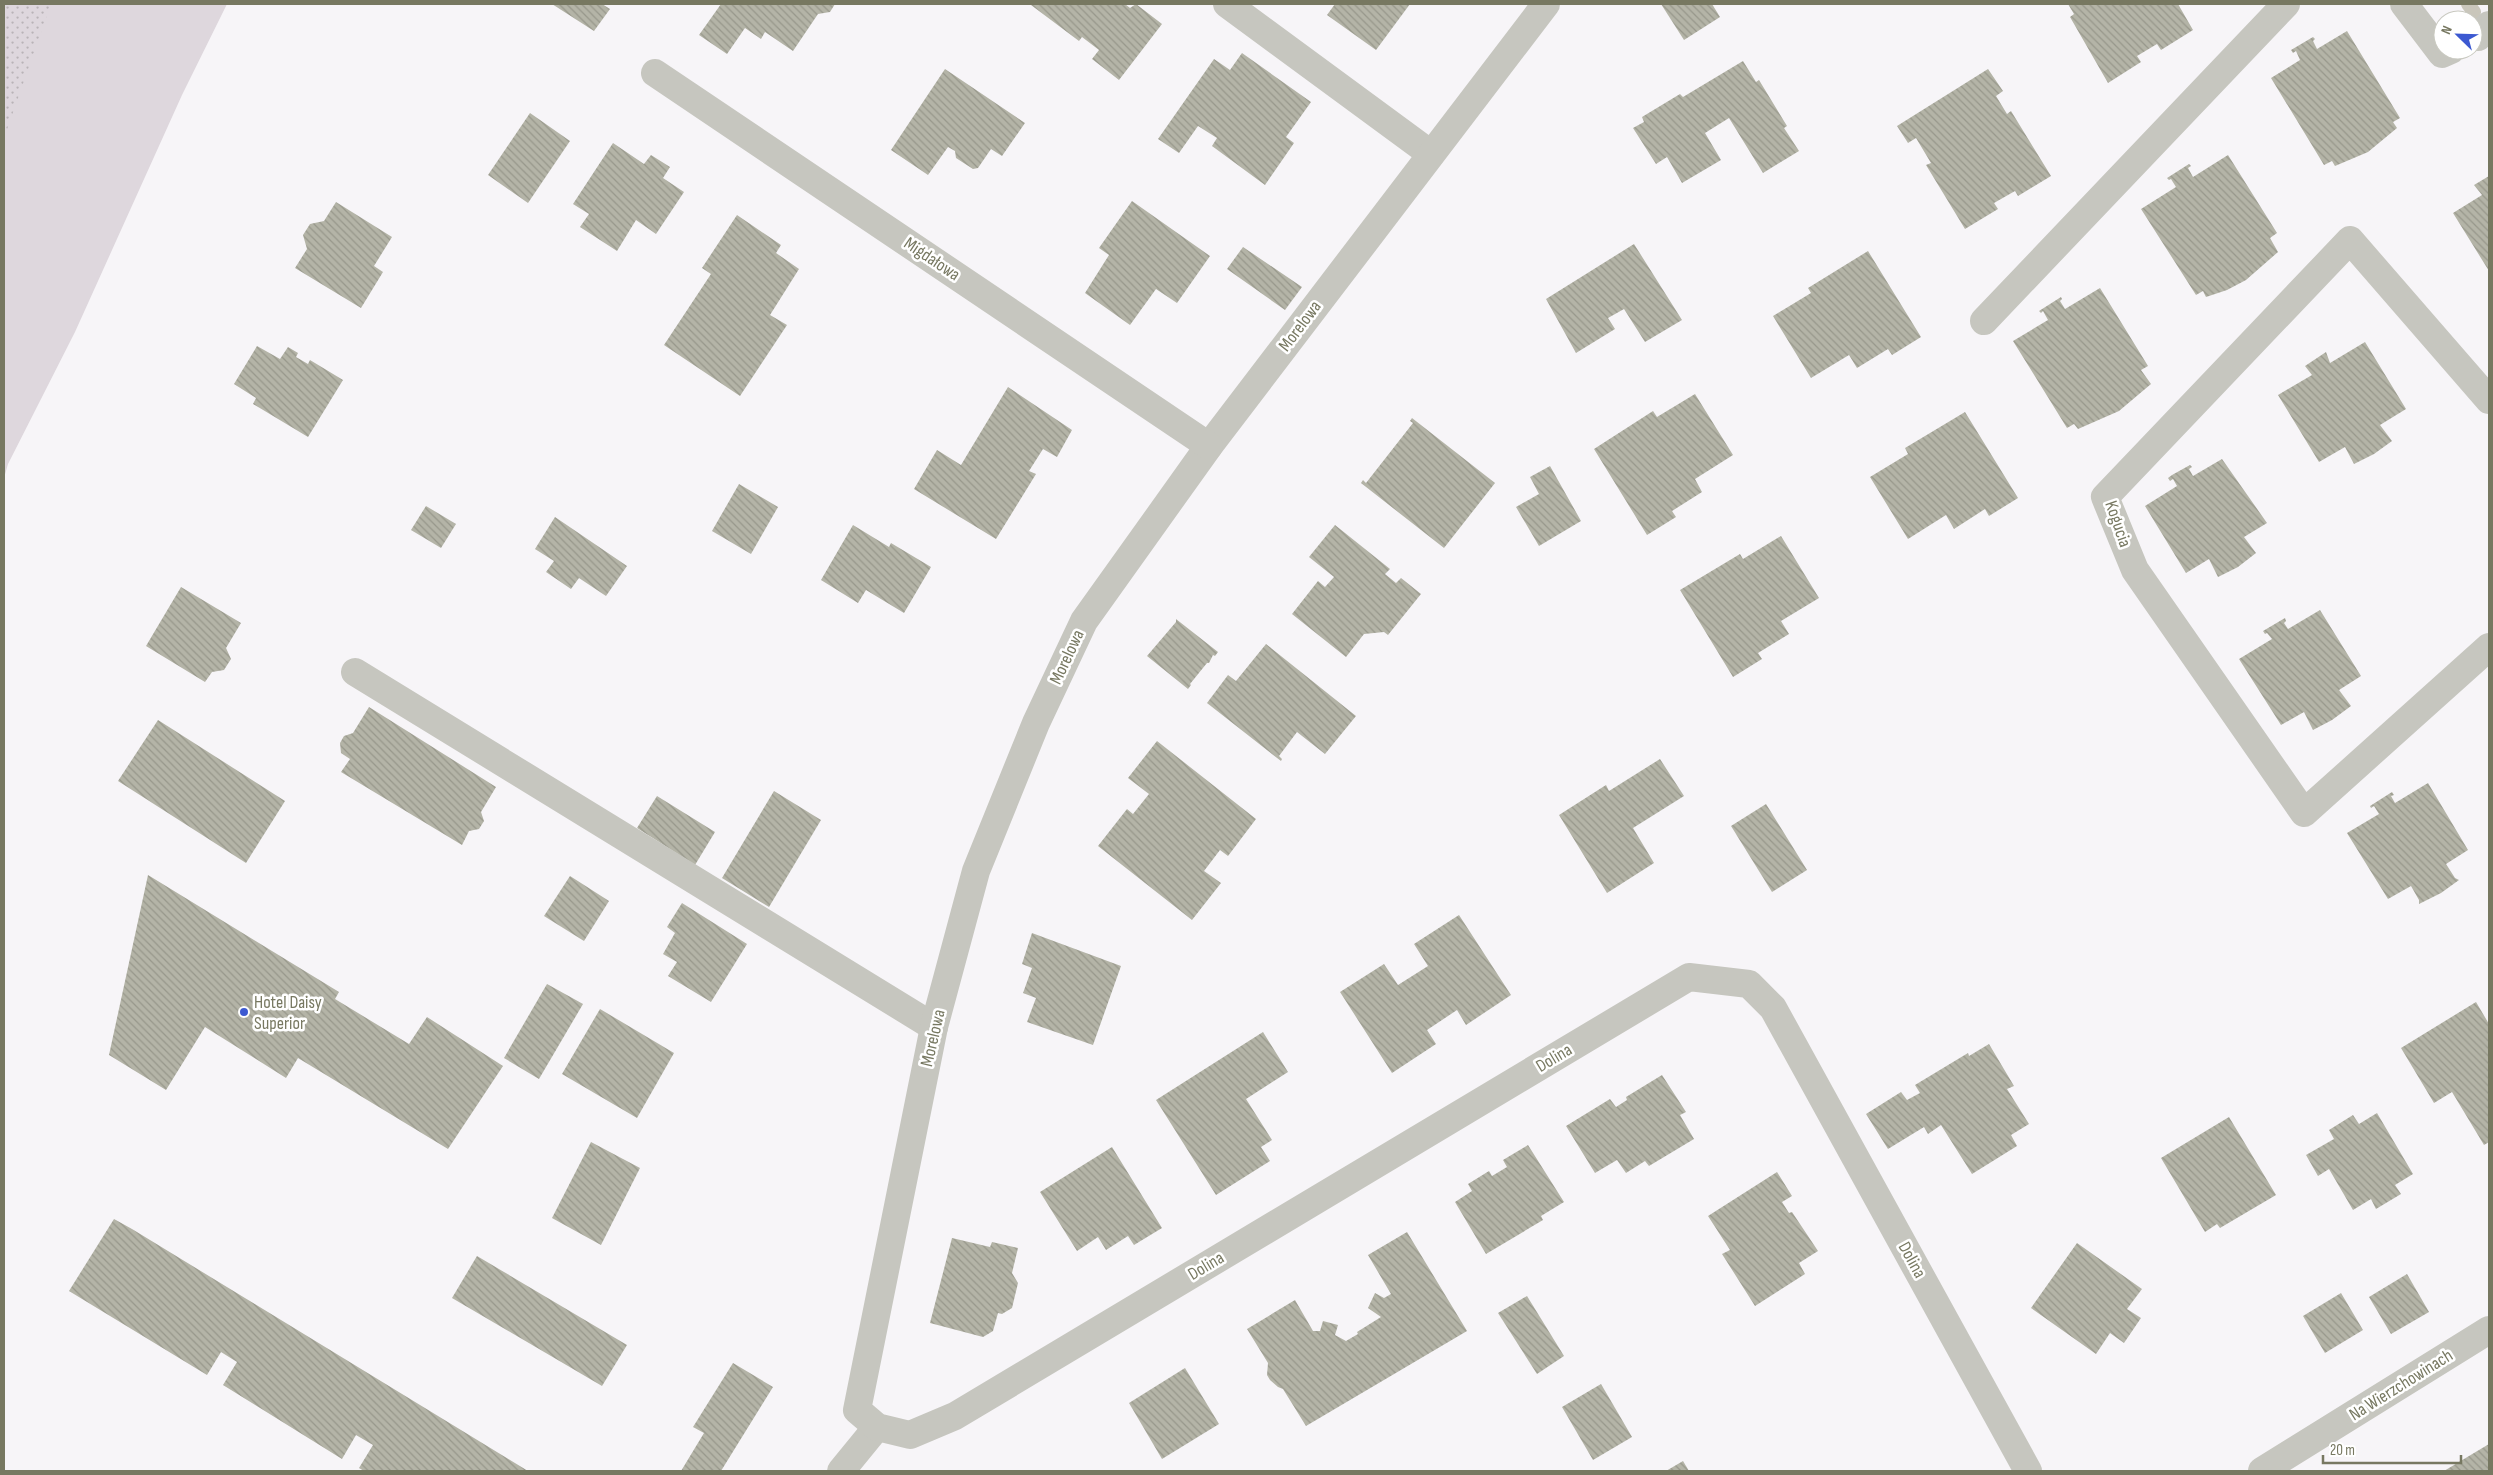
<svg xmlns="http://www.w3.org/2000/svg" width="2493" height="1475" viewBox="0 0 2493 1475" font-family="'Sofia Sans Condensed',sans-serif">
<defs>
<pattern id="park-dots" width="8" height="8" patternUnits="userSpaceOnUse" patternTransform="scale(1.25)"><rect width="8" height="8" fill="#ded7dd"/><path d="M2 2h.1M6 6h.1" fill="none" stroke="#b9b3b7" stroke-width="1.8" stroke-linecap="round"/></pattern>
<pattern id="building-back-hatch" width="6" height="6" patternUnits="userSpaceOnUse" patternTransform="scale(1.25)"><rect width="6" height="6" fill="#b4b4a7"/><path d="M-1 5l2 2M0 0l6 6M5-1l2 2" fill="none" stroke="#97978b"/></pattern>
</defs>
<rect width="100%" height="100%" fill="#f7f5f8"/>
<!-- grass -->
<polygon fill="#ded7dd" points="4,4 227,4 182,95 75,332 8,464 4,478"/>
<!-- park -->
<polygon fill="url(#park-dots)" points="4,4 51,4 4,138"/>
<g fill="none" stroke-linecap="round" stroke-linejoin="round">
<!-- stream -->
<polyline stroke="#c9c6bb" stroke-width="14" points="2468,4 2474,12"/>
</g>
<!-- building -->
<g fill="url(#building-back-hatch)">
<polygon points="552,4 602,4 610,9 594,31"/>
<polygon points="721,4 835,4 830,12 818,14 793,51 765,32 761,39 745,28 727,54 699,35"/>
<polygon points="1032,4 1125,4 1130,8 1136,4 1162,24 1119,80 1092,59 1099,50 1082,37 1079,41 1031,5"/>
<polygon points="1335,4 1410,4 1376,50 1327,15"/>
<polygon points="1661,4 1712,4 1720,17 1684,40"/>
<polygon points="2068,4 2178,4 2193,30 2161,50 2157,44 2137,56 2141,62 2108,83 2070,17 2074,14"/>
<polygon points="2347,31 2400,118 2393,122 2397,128 2368,152 2335,166 2332,161 2324,165 2271,78 2300,60 2296,51 2293,53 2291,50 2313,37 2315,39 2313,41 2317,49"/>
<polygon points="1242,53 1311,102 1286,137 1294,143 1265,185 1212,146 1217,138 1198,126 1179,153 1158,139 1214,59 1230,70"/>
<polygon points="1743,61 1756,82 1759,80 1787,126 1784,128 1799,151 1763,173 1729,118 1705,133 1721,160 1682,183 1667,157 1656,164 1633,128 1644,122 1642,117 1680,94 1683,97"/>
<polygon points="945,69 1025,123 1002,156 991,149 978,168 973,169 956,158 955,151 948,147 928,175 891,150"/>
<polygon points="1988,69 2003,91 1996,96 2007,114 2011,111 2051,176 2018,196 2015,191 1994,203 1998,209 1965,229 1926,165 1931,163 1916,138 1908,143 1897,126"/>
<polygon points="530,113 570,141 528,203 488,175"/>
<polygon points="613,143 644,164 651,155 670,167 663,178 684,192 656,234 636,220 617,251 580,227 589,214 573,204"/>
<polygon points="2228,155 2277,233 2270,238 2278,252 2246,280 2227,290 2206,297 2203,291 2196,295 2141,209 2176,187 2171,179 2169,180 2167,178 2189,164 2191,166 2188,168 2193,177"/>
<polygon points="2489,176 2489,271 2453,213 2482,195 2474,185"/>
<polygon points="1132,201 1210,256 1177,303 1156,289 1130,325 1085,293 1109,255 1099,248"/>
<polygon points="336,202 392,237 374,266 383,272 361,308 295,268 307,249 303,235 310,224 324,221"/>
<polygon points="737,215 781,245 776,253 799,269 770,315 787,325 740,396 664,345 711,274 702,268"/>
<polygon points="1634,244 1682,320 1645,342 1624,309 1608,318 1615,329 1576,353 1546,299"/>
<polygon points="1243,247 1302,287 1285,310 1227,269"/>
<polygon points="1868,251 1921,337 1892,355 1888,349 1857,368 1849,355 1811,378 1773,316 1811,293 1808,288"/>
<polygon points="2100,288 2148,366 2141,370 2151,384 2119,411 2078,429 2074,424 2067,428 2013,341 2048,320 2043,311 2041,313 2039,311 2061,297 2062,299 2060,301 2065,309"/>
<polygon points="2365,342 2406,409 2380,425 2392,441 2374,454 2354,464 2345,447 2319,462 2278,395 2312,375 2305,366 2326,352 2330,363"/>
<polygon points="257,346 280,359 288,347 298,353 296,357 308,364 310,360 343,380 308,437 253,404 256,398 234,384"/>
<polygon points="1008,387 1072,430 1057,457 1043,449 1029,471 1036,474 996,539 914,489 937,450 961,465"/>
<polygon points="1695,394 1733,455 1695,479 1702,492 1672,511 1676,517 1647,535 1594,449 1653,411 1657,417"/>
<polygon points="1965,412 2018,498 1989,516 1985,509 1954,529 1946,515 1908,539 1870,477 1908,454 1905,448"/>
<polygon points="1412,418 1495,483 1444,548 1361,483 1363,480 1366,483 1413,423 1410,421"/>
<polygon points="2222,459 2267,523 2244,537 2256,553 2238,567 2218,577 2209,559 2186,573 2145,506 2177,486 2173,479 2170,481 2168,478 2172,475 2190,465 2192,467 2189,469 2193,476"/>
<polygon points="1550,466 1581,521 1539,546 1516,507 1539,494 1530,477"/>
<polygon points="739,484 778,507 751,554 712,531"/>
<polygon points="426,506 456,524 441,548 411,530"/>
<polygon points="555,517 627,566 606,596 579,578 571,589 546,572 554,561 535,549"/>
<polygon points="853,525 889,547 891,543 931,567 904,613 866,590 858,603 821,580"/>
<polygon points="1335,525 1390,569 1385,574 1396,583 1401,578 1421,594 1388,635 1384,632 1364,634 1346,657 1292,614 1318,581 1325,587 1334,577 1309,557"/>
<polygon points="1781,536 1819,598 1781,621 1789,634 1758,653 1762,659 1733,677 1680,590 1740,554 1743,559"/>
<polygon points="181,587 241,623 226,648 231,659 224,670 212,672 205,682 146,646"/>
<polygon points="2320,610 2361,676 2339,690 2351,706 2332,720 2313,730 2304,712 2281,725 2239,659 2272,639 2267,633 2265,634 2263,631 2285,618 2286,621 2284,623 2288,629"/>
<polygon points="1176,619 1218,652 1215,656 1213,655 1209,663 1207,663 1190,684 1191,685 1188,689 1147,656 1176,622"/>
<polygon points="1266,644 1356,716 1325,754 1297,732 1279,756 1282,759 1281,761 1207,703 1228,675 1236,681"/>
<polygon points="369,707 496,787 481,812 484,821 479,829 469,831 462,845 341,772 350,759 341,753 340,743 344,736 353,733"/>
<polygon points="158,720 285,801 246,863 118,781"/>
<polygon points="1157,741 1256,819 1228,856 1220,850 1204,871 1221,883 1192,920 1098,846 1127,809 1133,814 1149,794 1128,778"/>
<polygon points="1660,759 1684,796 1633,828 1654,863 1607,893 1559,815 1606,785 1609,791"/>
<polygon points="2428,783 2468,850 2446,864 2455,878 2459,880 2441,893 2419,904 2419,900 2411,886 2388,899 2347,833 2379,814 2374,806 2371,808 2370,806 2392,792 2394,795 2391,796 2395,803"/>
<polygon points="774,791 821,820 769,907 722,878"/>
<polygon points="657,796 715,832 695,865 637,828"/>
<polygon points="1766,804 1807,870 1772,892 1731,826"/>
<polygon points="148,875 339,992 335,999 409,1044 427,1017 503,1066 448,1149 298,1058 286,1078 205,1027 166,1090 109,1055"/>
<polygon points="570,876 609,901 584,941 544,916"/>
<polygon points="682,903 747,944 711,1002 668,976 677,962 663,954 675,933 667,927"/>
<polygon points="1459,915 1511,995 1466,1025 1457,1010 1427,1030 1436,1044 1392,1073 1340,992 1384,964 1398,985 1428,966 1414,944"/>
<polygon points="1032,933 1121,966 1093,1045 1027,1022 1036,998 1023,993 1032,968 1022,964"/>
<polygon points="547,984 583,1004 539,1079 504,1058"/>
<polygon points="2476,1002 2489,1024 2489,1142 2484,1145 2452,1092 2434,1103 2401,1048"/>
<polygon points="600,1009 674,1053 637,1118 562,1074"/>
<polygon points="1263,1032 1288,1072 1246,1099 1272,1140 1261,1147 1270,1161 1216,1195 1156,1100"/>
<polygon points="1989,1044 2014,1086 2007,1089 2029,1124 2011,1135 2017,1146 1972,1174 1941,1125 1928,1134 1924,1127 1888,1149 1866,1114 1901,1092 1907,1100 1920,1093 1915,1085 1968,1053 1969,1056"/>
<polygon points="1662,1075 1686,1112 1680,1115 1694,1139 1649,1166 1645,1161 1626,1173 1617,1160 1595,1173 1566,1126 1610,1099 1616,1107 1627,1100 1626,1097"/>
<polygon points="2377,1113 2413,1174 2395,1185 2401,1194 2376,1209 2371,1199 2353,1210 2329,1169 2318,1176 2306,1155 2334,1139 2329,1130 2353,1115 2359,1124"/>
<polygon points="2229,1117 2276,1195 2220,1228 2217,1224 2205,1232 2161,1158"/>
<polygon points="591,1142 640,1168 601,1245 552,1218"/>
<polygon points="1528,1145 1564,1202 1541,1216 1543,1220 1486,1254 1455,1202 1472,1191 1468,1184 1489,1171 1492,1176 1507,1167 1503,1160"/>
<polygon points="1112,1147 1162,1228 1134,1245 1128,1236 1106,1250 1098,1237 1077,1251 1040,1192"/>
<polygon points="1777,1172 1792,1196 1782,1202 1789,1213 1792,1212 1818,1251 1799,1263 1805,1274 1755,1306 1722,1254 1730,1250 1708,1216"/>
<polygon points="114,1219 132,1229 528,1471 364,1471 359,1468 373,1445 356,1435 342,1459 223,1385 237,1362 221,1352 207,1375 69,1291"/>
<polygon points="1407,1232 1467,1331 1306,1426 1283,1389 1278,1387 1270,1380 1267,1375 1268,1363 1247,1329 1295,1300 1313,1331 1320,1331 1323,1321 1338,1325 1335,1335 1346,1341 1358,1334 1357,1332 1381,1317 1368,1308 1375,1293 1384,1298 1391,1294 1368,1255"/>
<polygon points="952,1238 990,1247 992,1242 1018,1248 1012,1273 1018,1283 1012,1308 1002,1314 998,1313 993,1331 983,1337 930,1323"/>
<polygon points="2077,1243 2142,1289 2127,1309 2141,1318 2124,1343 2110,1333 2096,1354 2031,1308"/>
<polygon points="477,1256 627,1345 602,1386 452,1298"/>
<polygon points="2407,1274 2429,1312 2391,1334 2369,1297"/>
<polygon points="2341,1293 2363,1330 2325,1353 2303,1316"/>
<polygon points="1527,1296 1564,1356 1537,1374 1498,1313"/>
<polygon points="733,1363 773,1387 721,1471 681,1471 704,1433 693,1427"/>
<polygon points="1185,1368 1219,1424 1162,1459 1129,1403"/>
<polygon points="1601,1384 1632,1437 1593,1460 1562,1407"/>
<polygon points="2489,1444 2489,1471 2444,1471"/>
<polygon points="1683,1461 1689,1471 1666,1471"/>
</g>
<g fill="none" stroke-linecap="round" stroke-linejoin="round">
<!-- lane -->
<g stroke="#c6c6bf" stroke-width="28">
<polyline points="1227,4 1431,154"/>
<polyline points="2404,4 2442,54 2451,50"/>
<polyline points="1984,321 2286,4"/>
<polyline points="2489,400 2350,240 2105,497 2135,570 2304,813 2489,647"/>
<polyline points="355,672 934,1027"/>
<polyline points="841,1471 877,1427"/>
</g>
<!-- street -->
<g stroke="#c6c6bf" stroke-width="28">
<polyline points="1546,4 1209,446 1084,621 1036,723 976,871 934,1027 857,1410 877,1427 910,1435 955,1416 1689,977 1749,984 1773,1008 2028,1471"/>
<polyline points="2478,37 2489,25"/>
<polyline points="655,73 1209,446"/>
<polyline points="2262,1471 2489,1330"/>
</g>
</g>
<!-- markers -->
<circle fill="#3c59d1" stroke="#fff" stroke-width="2" cx="244" cy="1012" r="5"/>
<g text-anchor="middle" dominant-baseline="central" stroke-width="5" stroke-linejoin="round" paint-order="stroke">
<!-- street labels -->
<g font-size="18" fill="#777861" stroke="#fff">
<text transform="translate(932 259) rotate(34)">Migdałowa</text>
<text transform="translate(1300 326) rotate(-53)">Morelowa</text>
<text transform="translate(2118 524) rotate(71)">Kogucia</text>
<text transform="translate(1067 657) rotate(-65)">Morelowa</text>
<text transform="translate(933 1038) rotate(-77)">Morelowa</text>
<text transform="translate(1554 1058) rotate(-31)">Dolina</text>
<text transform="translate(1912 1260) rotate(61)">Dolina</text>
<text transform="translate(1206 1266) rotate(-31)">Dolina</text>
<text transform="translate(2401 1385) rotate(-32)">Na Wierzchowinach</text>
</g>
<!-- poi labels -->
<g font-size="18" fill="#777861" stroke="#fff" text-anchor="start">
<text x="254" y="1002">Hotel Daisy<tspan x="254" dy="21">Superior</tspan></text>
</g>
</g>
<!-- border -->
<rect width="2493" height="1475" fill="none" stroke="#777861" stroke-width="10"/>
<!-- north arrow -->
<g transform="translate(2458 35) rotate(293)"><circle r="24" fill="#ffffff" stroke="#c9c9c0"/>
<path d="M0-4L9 19L0 12L-9 19Z" fill="#3c59d1"/>
<text y="-8" font-size="14" font-weight="bold" text-anchor="middle" fill="#777861">N</text>
</g>
<!-- scale -->
<path d="M2323 1455v8h138v-8" fill="none" stroke="#777861" stroke-width="2.5"/>
<text x="2330" y="1455" font-size="15" fill="#777861" stroke="#ffffff" stroke-width="4" paint-order="stroke">20 m</text>
</svg>
